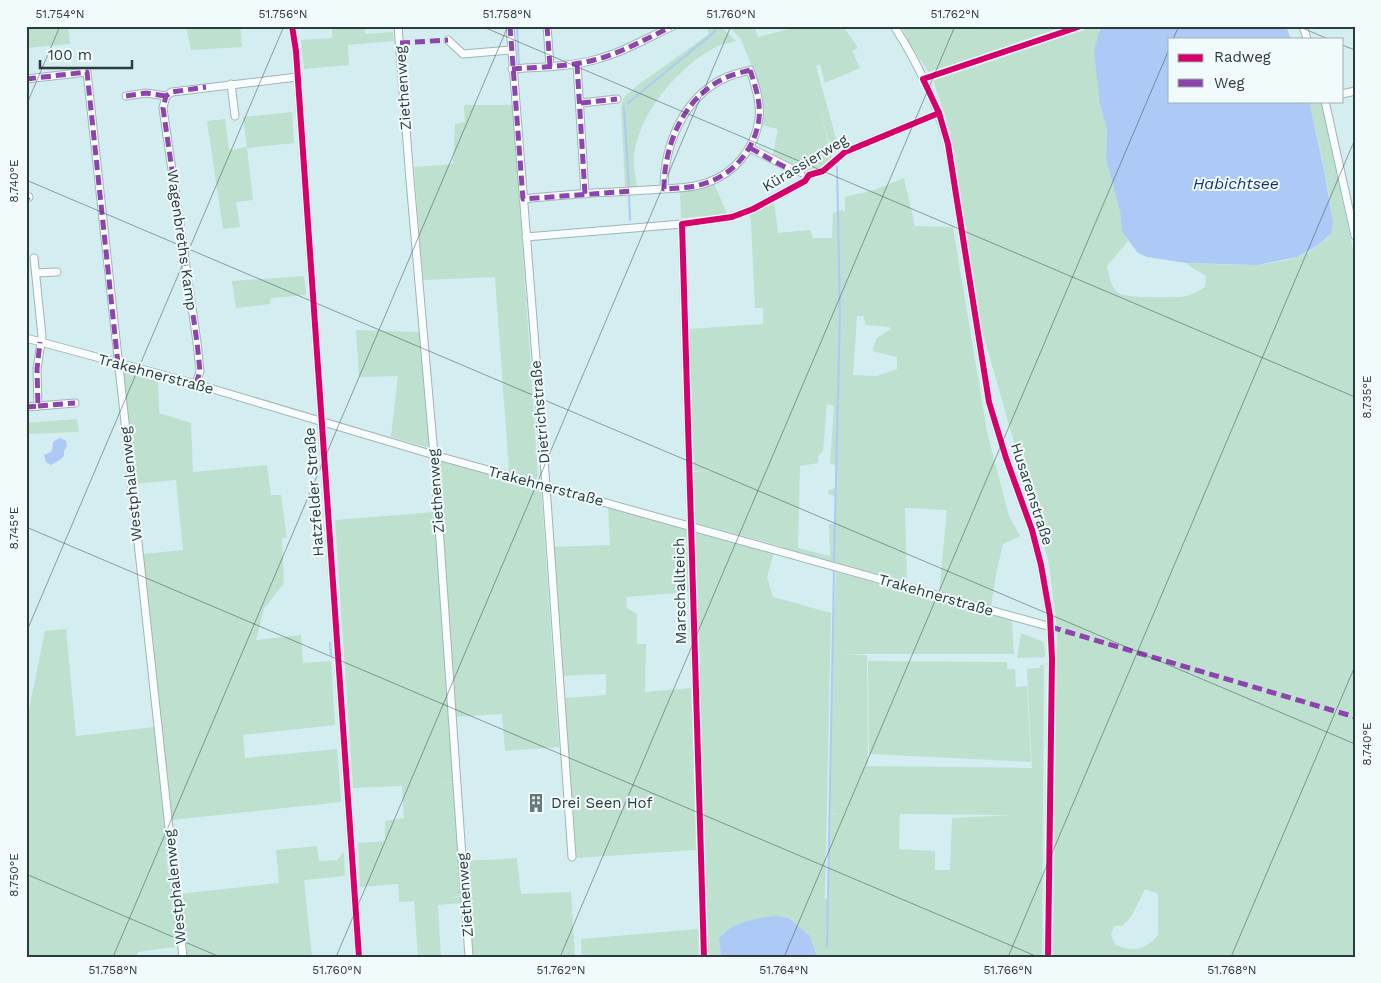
<svg xmlns="http://www.w3.org/2000/svg" width="1381" height="983" viewBox="0 0 1381 983" font-family="'Work Sans',sans-serif">
<rect width="100%" height="100%" fill="#d4edf0"/>
<!-- green -->
<g fill="#bde0cf" fill-rule="evenodd">
<polygon points="26,26 68,26 70,44 26,48"/>
<polygon points="186,26 240,26 242,47 191,50"/>
<polygon points="332,26 365,26 365,34 393,32 394,41 348,45 349,65 304,69 301,40 332,38"/>
<path d="M706 26H721L736 41C729 43 720 44 714 48 677 68 635 117 634 161 634 170 636 179 637 188H625L621 106 624 97 638 85 709 34Z"/>
<polygon points="728,26 754,26 758,37 800,26 843,26 858,48 852,51 860,68 825,83 820,64 816,66 839,149 832,155 818,101 832,159 823,169 810,173 773,155 778,129 761,125 763,105 761,90 741,39"/>
<path d="M901 26H1101L1099 27 1100 105 1107 130 1106 158 1120 212 1122 232 1128 241 1107 266C1110 276 1110 288 1120 294 1128 298 1179 298 1187 296 1194 294 1199 291 1205 287L1206 276C1200 271 1192 269 1186 263 1227 264 1287 272 1320 244 1324 241 1329 237 1331 233 1338 216 1314 124 1309 101H1321L1355 259V957H1053L1057 628 1049 564 979 320 954 152 944 113 932 77 911 46ZM1145 889 1158 894V934C1154 942 1141 951 1131 949 1126 949 1120 946 1115 945L1111 935 1114 926H1122L1131 917Z"/>
<polygon points="464,105 513,105 538,476 536,479 509,471 495,277 423,280 414,167 453,164 455,124 465,122"/>
<polygon points="292,112 294,143 247,148 253,200 236,202 240,227 223,229 207,121 225,119 229,150 247,147 243,117"/>
<path d="M904 178 915 226 953 227 987 432 1009 516 1020 536 1003 544 996 574 991 607 939 593 947 510 905 508 907 582 783 550V547L695 523 693 472 719 470 693 471 689 329 763 324V308H755L751 221 749 213 774 202 778 233 810 230 813 238H832L833 213 841 210 845 212V197L874 190ZM857 316H863L866 325 889 327 891 329 877 338 872 351 897 357V369L877 376 853 375ZM827 404 834 406 830 464 836 465V488L829 490 828 494 834 496 836 501 835 525 829 524 830 556 798 548 800 466 818 463V456L823 451Z"/>
<polygon points="714,183 727,214 681,218 680,191 699,189"/>
<polygon points="304,276 306,295 271,298 270,304 236,308 232,281"/>
<polygon points="356,330 421,332 430,448 391,437 398,376 359,377"/>
<polygon points="122,369 158,379 159,413 191,423 193,472 267,465 271,495 281,495 287,538 282,538 284,583 264,609 256,640 301,635 303,663 331,661 335,725 243,735 245,758 337,749 341,802 171,820 143,554 183,550 176,480 134,484"/>
<polygon points="77,419 79,432 26,434 26,423"/>
<polygon points="438,458 541,487 559,747 505,751 502,714 455,717"/>
<polygon points="608,506 688,529 690,592 626,597 627,608 637,614 637,644 646,644 645,692 691,688 696,850 576,858 564,698 606,695 606,674 561,676 554,547 610,545"/>
<polygon points="435,512 454,782 441,783 454,783 462,896 444,898 462,897 462,903 438,905 441,957 418,957 414,901 399,902 398,884 360,887 358,843 385,841 385,821 404,818 402,786 353,788 335,520"/>
<path d="M695 532 774 552 767 577 773 597 831 613 825 899 829 898V814L841 813H830L832 654 836 572 1012 620 1014 654H839L867 655 868 765 859 766 1032 768 1027 669 1040 668V665H1044L1042 957H817L810 936 758 918 724 931 719 938 721 957H705ZM900 814 1014 815 952 818 950 870H935V851L899 849Z"/>
<polygon points="66,629 76,736 154,727 167,845 165,846 177,939 180,939 181,946 138,952 138,957 26,957 26,725 45,631"/>
<polygon points="1021,633 1044,642 1045,657 1017,658"/>
<polygon points="868,661 1007,662 1007,669 1015,669 1016,687 1027,686 1031,762 869,754"/>
<polygon points="317,846 319,861 337,860 344,852 345,876 304,880 312,957 186,957 179,894 279,883 276,850"/>
<polygon points="517,858 521,894 571,892 575,957 472,957 464,861"/>
<polygon points="698,929 699,957 582,957 581,939"/>
</g>
<!-- water -->
<g fill="#adcaf6">
<polygon points="1101,26 1286,26 1291,39 1170,39 1170,101 1309,101 1325,174 1333,223 1331,234 1317,246 1297,257 1257,265 1186,263 1147,257 1138,253 1122,232 1120,212 1106,158 1107,130 1100,105 1094,51"/>
<path d="M61 438 66 441 67 446 64 451V456L60 460 51 465 46 462 44 455 51 452C55 445 49 441 61 438Z"/>
<path d="M776 916 788 918 810 936 817 957H721L719 938C731 922 757 918 776 916Z"/>
</g>
<g fill="none" stroke-linecap="round" stroke-linejoin="round">
<!-- stream -->
<g stroke="#adcaf6" stroke-width="2">
<polyline points="517,26 519,65"/>
<polyline points="628,103 713,33 717,27"/>
<polyline points="624,107 629,189"/>
<polyline points="629,196 630,220"/>
<polyline points="834,561 840,312 837,167"/>
<polyline points="330,643 331,655"/>
<polyline points="827,947 834,571"/>
</g>
<!-- minor casing -->
<g stroke="#a1b5b7" stroke-width="9">
<g id="minor">
<polyline points="292,26 296,51 359,957"/>
<polyline points="398,26 410,180 434,455 469,957"/>
<polyline points="510,26 546,486 572,857"/>
<polyline points="547,26 550,66"/>
<path d="M894 26C918 63 936 102 948 144L989 402 1006 458 1032 530 1041 565 1050 616 1052 659 1048 957"/>
<polyline points="1303,26 1307,39"/>
<polyline points="448,40 463,54 511,50"/>
<polyline points="577,64 585,194"/>
<path d="M512 69C539 67 568 67 594 60 622 53 647 38 673 26"/>
<polyline points="26,79 87,72 183,957"/>
<polyline points="231,84 235,116"/>
<polyline points="1342,94 1355,91"/>
<polyline points="126,96 146,93 166,96"/>
<polyline points="1325,101 1355,236"/>
<polyline points="581,103 617,99"/>
<polyline points="750,148 794,170 809,175"/>
<polyline points="26,199 29,197"/>
<path d="M523 199C553 196 584 193 614 192 631 191 648 190 664 189 678 188 693 188 706 183 734 174 755 149 759 119 761 102 755 85 750 70 743 72 734 74 727 77 684 96 664 144 664 189"/>
<polyline points="682,224 704,957"/>
<polyline points="526,237 682,224 732,217 753,209 805,181 809,175 823,171 845,152 939,113"/>
<polyline points="36,273 57,272"/>
<polyline points="26,338 196,384 434,455 1051,627"/>
<polyline points="196,384 200,371 197,342 163,108 166,96 172,92 297,77"/>
<polyline points="38,406 75,403"/>
<polyline points="26,407 38,406 37,369 42,336 34,258"/>
</g>
</g>
<!-- minor -->
<use href="#minor" stroke="#f9fcfd" stroke-width="7"/>
<!-- quiet -->
<g stroke="#8e44ad" stroke-width="5" stroke-dasharray="10 5" stroke-linecap="butt">
<polyline points="510,26 523,199 632,191"/>
<polyline points="547,26 550,66"/>
<polyline points="400,43 448,40"/>
<polyline points="577,64 585,194"/>
<path d="M512 69C539 67 568 67 594 60 622 53 647 38 673 26"/>
<path d="M750 70C755 85 761 102 759 119 755 149 734 174 706 183 692 188 678 188 664 189 664 144 684 96 727 77 734 74 743 72 750 70Z"/>
<polyline points="26,79 87,72 118,364"/>
<polyline points="126,96 146,93 166,96"/>
<polyline points="581,103 617,99"/>
<path d="M750 148C764 155 799 178 813 174"/>
<polyline points="26,199 29,197"/>
<polyline points="196,384 200,371 197,342 163,108 166,96 172,92 206,87"/>
<polyline points="38,406 75,403"/>
<polyline points="26,407 38,406 37,369 40,342"/>
<polyline points="1051,627 1355,717"/>
</g>
<!-- cycleway casing -->
<g stroke="#f2fbfc" stroke-width="9">
<g id="cycleway">
<polyline points="292,26 296,51 359,957"/>
<polyline points="704,957 682,224 732,217 753,209 805,181 809,175 823,171 845,152 939,113"/>
<polyline points="1048,957 1052,659 1050,616 1041,565 1032,530 1006,458 989,402 948,144 939,113 923,79 1081,26"/>
</g>
</g>
<!-- cycleway -->
<use href="#cycleway" stroke="#d6006c" stroke-width="6"/>
</g>
<!-- ticks -->
<path fill="none" stroke="#2a3c3e" stroke-width="1" stroke-opacity="0.45" d="M481 26 1355 397M1298 26 1328 39M1173 39 1179 26M1342 45 1355 50M26 106 60 26M26 180 1355 744M26 527 1038 957M26 633 284 26M26 874 220 957M113 957 508 26M336 957 731 26M560 957 955 26M784 957 1170 47M1008 957 1355 139M1231 957 1355 666"/>
<!-- icons -->
<defs>
<g id="building-bare" transform="scale(1.5)"><path d="M-4-6H4V6H1V3H-1V6H-4ZM-2.5-4.3h1.7v1.8h-1.7ZM.8-4.3h1.7v1.8H.8ZM-2.5-1h1.7V.8h-1.7ZM.8-1h1.7V.8H.8Z" fill="#667a7c" stroke="#f2fbfc" stroke-width="2.5" paint-order="stroke"/></g>
</defs>
<g fill-rule="evenodd">
<use href="#building-bare" x="536" y="803"/>
</g>
<g text-anchor="middle" dominant-baseline="central" stroke-width="4" stroke-linejoin="round" paint-order="stroke">
<!-- street labels -->
<g font-size="15" fill="#2a3c3e" stroke="#f2fbfc">
<text transform="translate(403 88) rotate(-94)">Ziethenweg</text>
<text transform="translate(805 163) rotate(-31)">Kürassierweg</text>
<text transform="translate(182 240) rotate(82)">Wagenbreths Kamp</text>
<text transform="translate(156 374) rotate(15)">Trakehnerstraße</text>
<text transform="translate(540 412) rotate(-95)">Dietrichstraße</text>
<text transform="translate(131 484) rotate(-96)">Westphalenweg</text>
<text transform="translate(546 486) rotate(15)">Trakehnerstraße</text>
<text transform="translate(436 491) rotate(-94)">Ziethenweg</text>
<text transform="translate(314 492) rotate(-94)">Hatzfelder Straße</text>
<text transform="translate(1032 494) rotate(72)">Husarenstraße</text>
<text transform="translate(680 591) rotate(-91)">Marschallteich</text>
<text transform="translate(936 595) rotate(16)">Trakehnerstraße</text>
<text transform="translate(175 887) rotate(-96)">Westphalenweg</text>
<text transform="translate(465 895) rotate(-94)">Ziethenweg</text>
</g>
<!-- poi labels -->
<g font-size="15" fill="#2a3c3e" stroke="#f2fbfc" text-anchor="start">
<text x="551" y="803">Drei Seen Hof</text>
</g>
<!-- water labels -->
<g font-size="16" font-style="italic" fill="#163278" stroke="#f2fbfc">
<text x="1236" y="183">Habichtsee</text>
</g>
</g>
<!-- border -->
<rect width="1381" height="983" fill="none" stroke="#f2fbfc" stroke-width="55"/>
<!-- legend -->
<rect x="1168" y="38" width="175" height="65" fill="#f2fbfc" stroke="#a2afb0"/>
<rect x="1178" y="54" width="25" height="8" fill="#d6006c" stroke="#a2afb0"/>
<text x="1214" y="62" font-size="15" fill="#2a3c3e">Radweg</text>
<rect x="1178" y="79" width="25" height="8" fill="#8e44ad" stroke="#a2afb0"/>
<text x="1214" y="88" font-size="15" fill="#2a3c3e">Weg</text>
<!-- scale -->
<path d="M40 60v8h92v-8" fill="none" stroke="#2a3c3e" stroke-width="2.5"/>
<text x="48" y="60" font-size="15" fill="#2a3c3e" stroke="#f2fbfc" stroke-width="4" paint-order="stroke">100 m</text>
<rect x="28" y="28" width="1326" height="928" fill="none" stroke="#2a3c3e" stroke-width="2"/>
<g font-size="12" text-anchor="middle" fill="#2a3c3e">
<text x="60" y="18">51.754°N</text>
<text x="283" y="18">51.756°N</text>
<text x="507" y="18">51.758°N</text>
<text x="731" y="18">51.760°N</text>
<text x="955" y="18">51.762°N</text>
<text transform="translate(14 181) rotate(-90)" y="4">8.740°E</text>
<text transform="translate(1367 397) rotate(-90)" y="4">8.735°E</text>
<text transform="translate(14 528) rotate(-90)" y="4">8.745°E</text>
<text transform="translate(1367 744) rotate(-90)" y="4">8.740°E</text>
<text transform="translate(14 875) rotate(-90)" y="4">8.750°E</text>
<text x="113" y="974">51.758°N</text>
<text x="337" y="974">51.760°N</text>
<text x="561" y="974">51.762°N</text>
<text x="784" y="974">51.764°N</text>
<text x="1008" y="974">51.766°N</text>
<text x="1232" y="974">51.768°N</text>
</g>
</svg>
